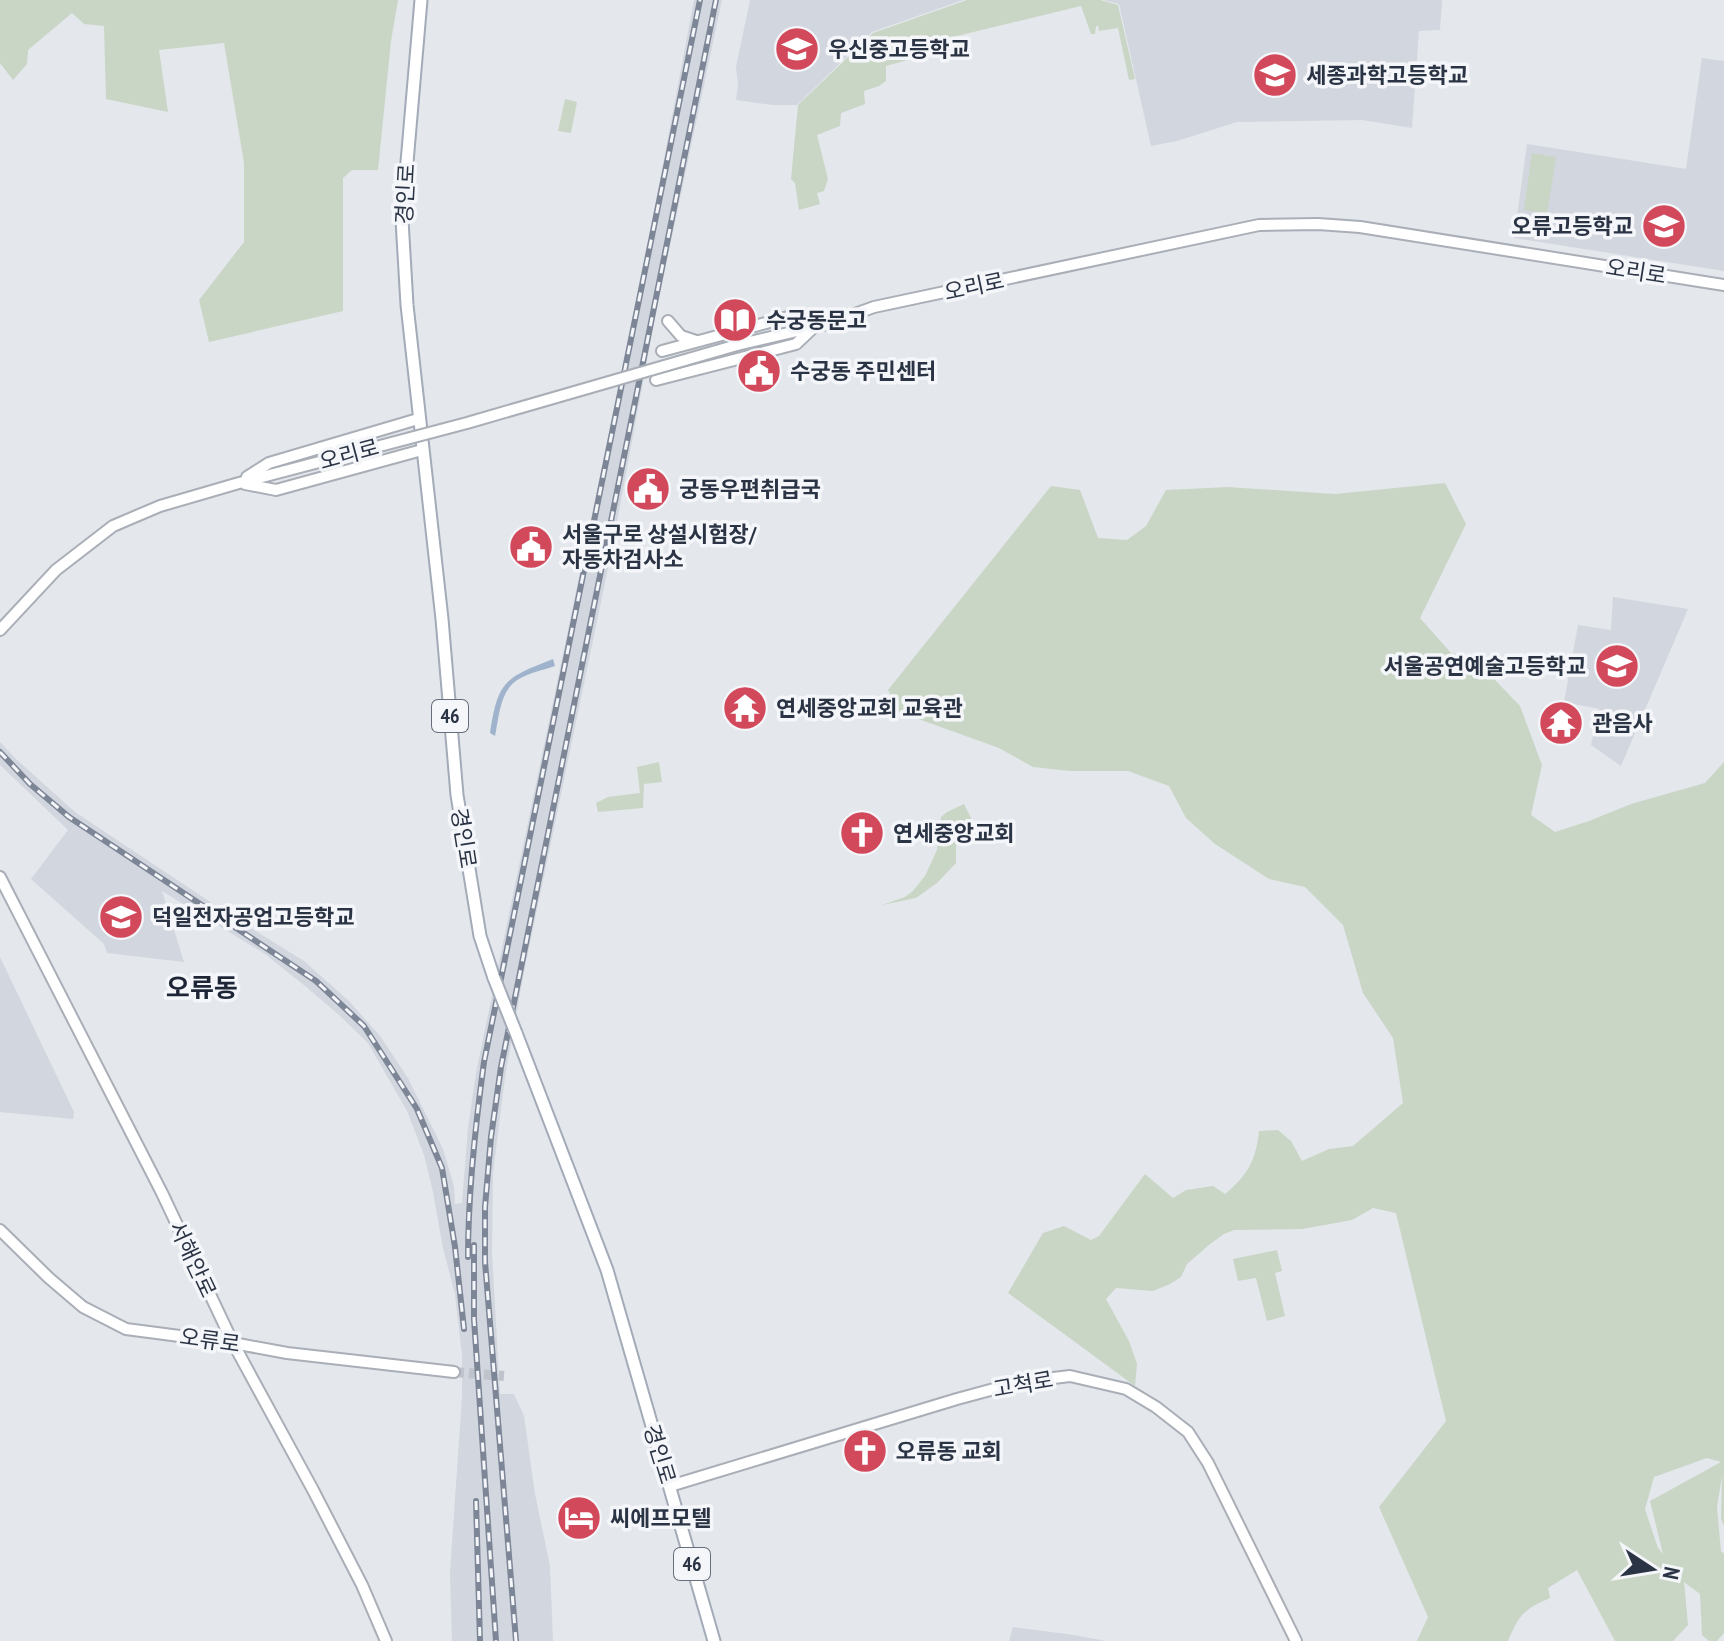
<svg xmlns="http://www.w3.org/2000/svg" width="1724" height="1641" viewBox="0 0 1724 1641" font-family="'PT Sans Narrow','Noto Sans KR',sans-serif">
<rect width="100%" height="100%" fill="#e4e7ec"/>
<!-- built -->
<g fill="#d2d6de">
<polygon points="694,0 722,0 656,312 612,549 524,972 505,1077 493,1173 492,1252 500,1394 514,1394 524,1416 535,1494 550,1566 553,1641 452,1641 450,1573 462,1396 462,1355 455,1294 443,1248 433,1192 424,1155 407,1111 368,1043 339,1015 305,986 265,954 162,891 184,962 107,953 104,944 31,879 68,830 0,765 0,742 16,759 75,812 230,915 304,961 349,1001 380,1036 408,1078 443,1149 454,1186 455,1204 462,1203 468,1128 476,1073 646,254"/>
<polygon points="750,0 963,0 872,32 797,105 772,105 736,100 738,85 736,67"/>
<polygon points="1103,0 1442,0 1440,30 1419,31 1412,128 1362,120 1237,122 1177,141 1151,146 1119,4"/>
<polygon points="1702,58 1724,61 1724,271 1514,238 1527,144 1686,169"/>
<polygon points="1613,597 1688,609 1621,766 1591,745 1599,709 1564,702 1578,625 1611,630"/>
<polygon points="0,957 74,1112 73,1119 0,1112"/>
<polygon points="1013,1627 1074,1635 1106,1641 1009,1641"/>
</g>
<!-- green -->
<g fill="#c9d6c5" fill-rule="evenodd">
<polygon points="0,0 398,0 391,41 378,170 352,170 343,178 343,311 209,342 199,300 244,242 244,163 224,43 159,50 168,112 106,99 104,26 84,24 72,13 28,50 27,64 13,80 0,63"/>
<polygon points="967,0 1100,0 1118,5 1135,79 1129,80 1118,28 1099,31 1098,26 1096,26 1095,34 1091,34 1081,6 932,42 910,51 911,59 886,66 886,81 879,86 864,91 865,104 841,113 840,126 817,135 828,179 824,191 817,193 820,204 799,210 795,183 791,179 798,105 873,33"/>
<polygon points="565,99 577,102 571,133 558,131"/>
<polygon points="1532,153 1556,157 1547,214 1524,210"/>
<path d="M1445 483 1466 524 1420 618 1451 653 1474 658 1520 706 1542 765 1531 815 1555 832 1589 821 1631 804 1705 783 1724 762V1526L1721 1519 1722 1476 1717 1507 1721 1551 1724 1554V1633L1717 1641H1709L1702 1635 1700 1594 1684 1582 1688 1625 1673 1641H1615L1577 1570 1548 1588 1550 1598C1524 1609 1519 1615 1508 1641H1417L1428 1617 1379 1507 1446 1421 1396 1213 1373 1208 1352 1220 1330 1224 1302 1229 1234 1230 1224 1234 1210 1244 1187 1264 1181 1277 1170 1284 1153 1291 1116 1288 1106 1299 1129 1341 1137 1364 1135 1386 1008 1293 1043 1233 1064 1226 1091 1240 1099 1236 1145 1174 1173 1198 1186 1190 1213 1186 1225 1194C1248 1175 1256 1160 1259 1131L1278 1130 1291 1141 1302 1161 1329 1149 1353 1146 1403 1103 1393 1038 1363 993 1343 925 1305 887 1269 879 1215 844 1186 818 1169 786 1128 771H1070L1033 767 999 748 899 712 888 690 1051 486 1080 490 1098 538 1127 540 1146 526 1166 490 1228 487 1335 494ZM1707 1458 1721 1462 1650 1501 1663 1554 1658 1548 1645 1509 1654 1477Z"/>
<polygon points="659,762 662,782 644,784 643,808 598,812 596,803 608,797 640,793 637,767"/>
<polygon points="964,804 972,820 956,833 956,863 937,883 916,898 882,905 905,897 913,891 925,876 937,850 941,817 947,812"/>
<polygon points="1277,1250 1282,1271 1275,1273 1285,1316 1267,1321 1256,1278 1238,1281 1233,1259"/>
</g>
<!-- water -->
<path fill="#9fb4cc" d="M553 659 555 666C543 670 529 673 519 679 500 689 499 717 495 736L490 733C498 680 505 678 553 659Z"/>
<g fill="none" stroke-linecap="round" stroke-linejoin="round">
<!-- secondary-tunnel -->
<polyline stroke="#bfc3cb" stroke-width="10" stroke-dasharray="10 5" stroke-linecap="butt" points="454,1372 504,1376"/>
<!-- secondary casing -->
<g stroke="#a9aeb7" stroke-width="14">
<g id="secondary">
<polyline points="668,321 681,336 696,341"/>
<polyline points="737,345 827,324 874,307 1259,225 1318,224 1360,227 1724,285"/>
<polyline points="662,351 792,316 815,324"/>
<polyline points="656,380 796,344 815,326"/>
<polyline points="247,477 269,463 418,419"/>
<polyline points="245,484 276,490 422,450"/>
<polyline points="0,630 56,570 113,526 160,506 239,483 323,461"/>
<polyline points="0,877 162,1193 233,1343 313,1490 362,1585 386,1641"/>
<polyline points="0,1230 49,1278 83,1307 126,1329 233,1343 287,1353 454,1372"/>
<polyline points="670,1486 957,1399 1020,1382 1070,1376 1126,1389 1156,1407 1188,1432 1208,1463 1296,1641"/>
</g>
</g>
<!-- primary casing -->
<g stroke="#a3abb8" stroke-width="15">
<g id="primary">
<polyline points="421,0 402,220 407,305 442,619 457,795 480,936 494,978"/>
<polyline points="516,1033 607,1270 714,1641"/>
</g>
</g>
<!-- secondary -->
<use href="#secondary" stroke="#fff" stroke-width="10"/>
<!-- primary -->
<use href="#primary" stroke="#fff" stroke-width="11"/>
<!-- rail casing -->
<g stroke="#7d8696" stroke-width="6">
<g id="rail">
<polyline points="0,752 30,784 69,817 316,981 364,1026 417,1109 442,1168 455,1247 464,1329"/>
<polyline points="474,1245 474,1319 496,1641"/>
<path d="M468 1257C468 1191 475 1128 484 1062L700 0"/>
<polyline points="476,1501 480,1641"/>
<polyline points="516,1641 485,1262 485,1207 491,1137 501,1067 716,0"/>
</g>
</g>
<!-- rail -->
<use href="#rail" stroke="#f4f6f9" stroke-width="3" stroke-dasharray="9" stroke-linecap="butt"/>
<!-- secondary-bridge casing -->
<g stroke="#a9aeb7" stroke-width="14" stroke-linecap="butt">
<polyline id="secondary-bridge" points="323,461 467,423 737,345"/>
</g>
<!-- primary-bridge casing -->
<g stroke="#a3abb8" stroke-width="15" stroke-linecap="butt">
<polyline id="primary-bridge" points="494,978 516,1033"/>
</g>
<!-- secondary-bridge -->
<use href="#secondary-bridge" stroke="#fff" stroke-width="10"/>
<!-- primary-bridge -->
<use href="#primary-bridge" stroke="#fff" stroke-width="11"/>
</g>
<!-- icons -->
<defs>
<g id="school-disc" transform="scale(2.3)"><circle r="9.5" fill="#d1495b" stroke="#f4f6f9"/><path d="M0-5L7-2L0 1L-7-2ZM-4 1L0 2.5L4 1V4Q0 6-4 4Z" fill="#fff"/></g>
<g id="library-disc" transform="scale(2.3)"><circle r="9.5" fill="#d1495b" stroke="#f4f6f9"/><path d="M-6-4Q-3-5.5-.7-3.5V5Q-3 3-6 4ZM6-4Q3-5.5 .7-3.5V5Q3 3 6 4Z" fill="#fff"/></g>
<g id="civic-disc" transform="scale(2.3)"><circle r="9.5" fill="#d1495b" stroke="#f4f6f9"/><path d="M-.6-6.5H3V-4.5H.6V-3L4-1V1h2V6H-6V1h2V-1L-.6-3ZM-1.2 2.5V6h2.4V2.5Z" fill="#fff"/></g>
<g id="temple-disc" transform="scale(2.3)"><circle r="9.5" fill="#d1495b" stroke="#f4f6f9"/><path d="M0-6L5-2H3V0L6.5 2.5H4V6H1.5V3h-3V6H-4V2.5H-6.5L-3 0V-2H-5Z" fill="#fff"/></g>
<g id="church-disc" transform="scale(2.3)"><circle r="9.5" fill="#d1495b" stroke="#f4f6f9"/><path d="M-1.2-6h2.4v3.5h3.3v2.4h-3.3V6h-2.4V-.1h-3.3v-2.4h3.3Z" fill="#fff"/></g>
<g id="hotel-disc" transform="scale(2.3)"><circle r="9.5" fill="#d1495b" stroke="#f4f6f9"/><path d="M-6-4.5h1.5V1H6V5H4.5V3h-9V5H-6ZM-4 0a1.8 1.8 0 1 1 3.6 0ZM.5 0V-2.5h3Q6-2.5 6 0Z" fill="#fff"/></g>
</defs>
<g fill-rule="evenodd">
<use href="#school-disc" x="797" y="49"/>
<use href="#school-disc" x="1275" y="75"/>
<use href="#school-disc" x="1664" y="226"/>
<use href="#library-disc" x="735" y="320"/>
<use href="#civic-disc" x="759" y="371"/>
<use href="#civic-disc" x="648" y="489"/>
<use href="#civic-disc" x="531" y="547"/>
<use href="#school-disc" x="1617" y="666"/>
<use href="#temple-disc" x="745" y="708"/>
<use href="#temple-disc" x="1561" y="723"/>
<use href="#church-disc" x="862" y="833"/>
<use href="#school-disc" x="121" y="917"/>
<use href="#church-disc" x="865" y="1451"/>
<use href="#hotel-disc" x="579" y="1518"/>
</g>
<g text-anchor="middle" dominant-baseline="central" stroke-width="7" stroke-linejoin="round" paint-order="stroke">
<!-- shield labels -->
<g fill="#f4f6f9" stroke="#676e7b" stroke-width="2">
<rect x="432" y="700" width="36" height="32" rx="6"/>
<rect x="674" y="1548" width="36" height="32" rx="6"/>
</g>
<g font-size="20" font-weight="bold" fill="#2b3445">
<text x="450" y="716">46</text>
<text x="692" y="1564">46</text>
</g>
<!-- poi labels -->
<g font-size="22" font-weight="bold" fill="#2b3445" stroke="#f4f6f9" text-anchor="start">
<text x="828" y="49">우신중고등학교</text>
<text x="1306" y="75">세종과학고등학교</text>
<text x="1633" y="226" text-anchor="end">오류고등학교</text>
<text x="766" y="320">수궁동문고</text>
<text x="790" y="371">수궁동 주민센터</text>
<text x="679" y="489">궁동우편취급국</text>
<text x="562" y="534">서울구로 상설시험장/<tspan x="562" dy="25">자동차검사소</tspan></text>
<text x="1586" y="666" text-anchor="end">서울공연예술고등학교</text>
<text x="776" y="708">연세중앙교회 교육관</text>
<text x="1592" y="723">관음사</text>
<text x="893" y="833">연세중앙교회</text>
<text x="152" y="917">덕일전자공업고등학교</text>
<text x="896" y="1451">오류동 교회</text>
<text x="610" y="1518">씨에프모텔</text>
</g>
<!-- street labels -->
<g font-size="22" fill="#2b3445" stroke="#f4f6f9">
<text transform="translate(405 194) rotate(-87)">경인로</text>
<text transform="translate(1636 271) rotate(9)">오리로</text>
<text transform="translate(974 286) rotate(-12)">오리로</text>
<text transform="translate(349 454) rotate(-15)">오리로</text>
<text transform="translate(464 838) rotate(81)">경인로</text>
<text transform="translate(193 1259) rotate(65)">서해안로</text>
<text transform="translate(210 1340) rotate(8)">오류로</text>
<text transform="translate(1023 1384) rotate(-10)">고척로</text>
<text transform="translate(660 1454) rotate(73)">경인로</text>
</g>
<!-- quarter labels -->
<g font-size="26" font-weight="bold" fill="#1d2536" stroke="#f4f6f9">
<text x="202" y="987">오류동</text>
</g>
</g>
<!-- north arrow -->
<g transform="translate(1652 1569) rotate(102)" stroke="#f4f6f9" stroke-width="6" paint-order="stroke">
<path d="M0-6L14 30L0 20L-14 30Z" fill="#2b3445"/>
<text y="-12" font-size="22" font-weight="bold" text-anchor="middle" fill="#2b3445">N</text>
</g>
</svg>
